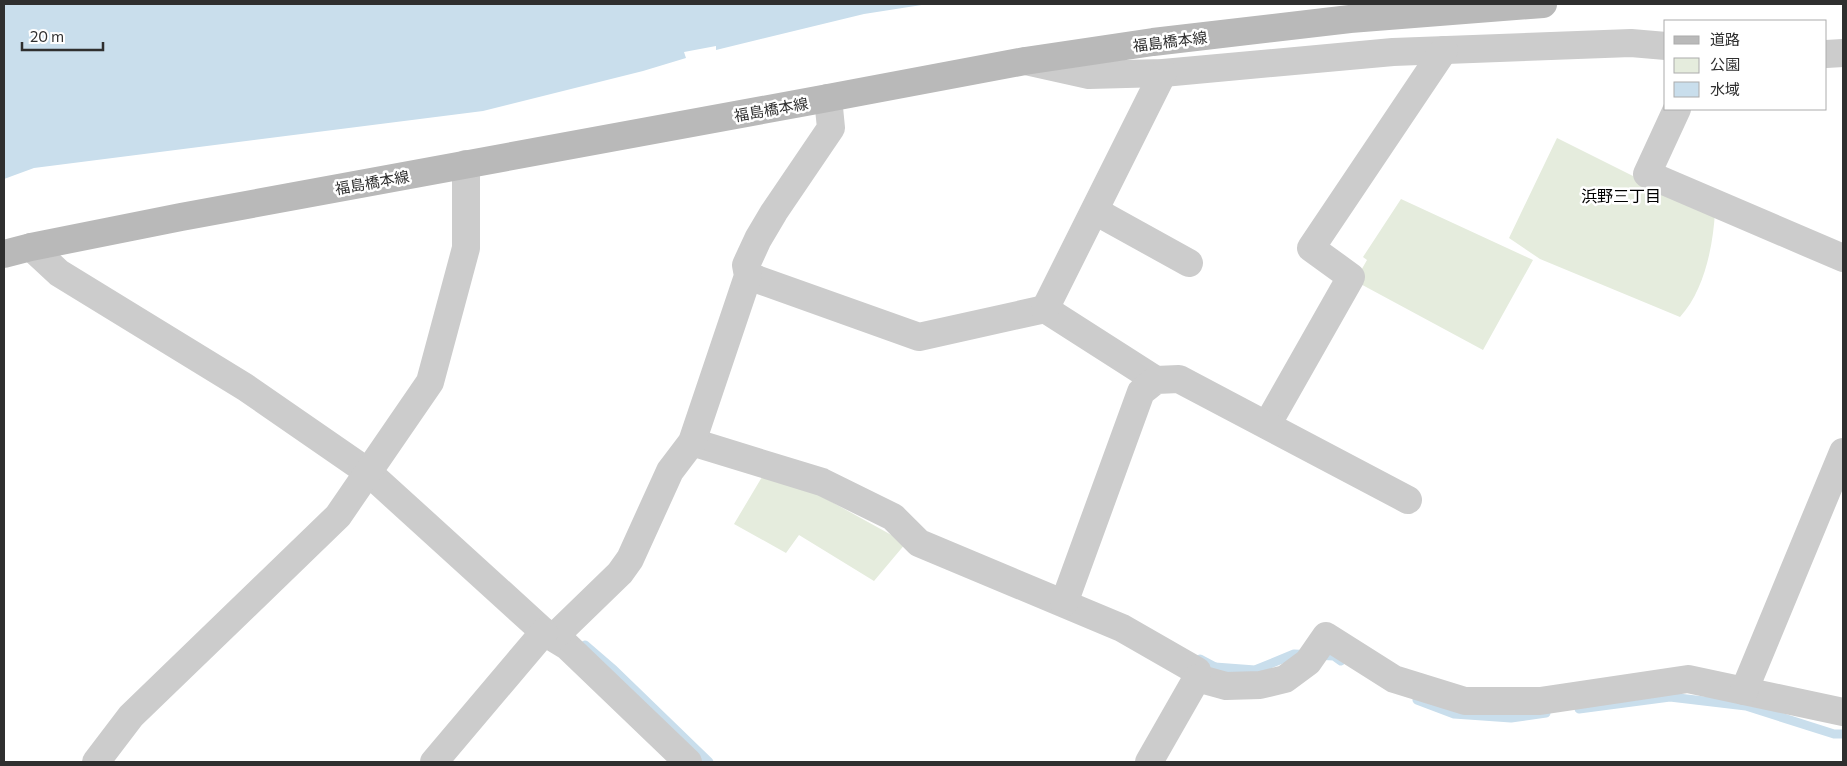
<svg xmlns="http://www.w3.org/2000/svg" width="1847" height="766" viewBox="0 0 1847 766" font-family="Commissioner,'Noto Sans JP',sans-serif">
<rect width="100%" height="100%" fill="#fff"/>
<!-- green -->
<g fill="#e5ecdd">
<path d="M1557 138 1639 179 1715 212C1713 247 1704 291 1680 317L1540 259 1509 238Z"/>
<polygon points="1401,199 1533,260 1483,350 1355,281 1367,260 1363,257"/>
<polygon points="762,477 819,495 906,543 874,581 799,535 786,553 734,524"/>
</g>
<!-- water -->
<polygon fill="#c9deec" points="4,4 928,4 864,14 716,50 716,46 684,52 686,58 643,71 483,111 34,168 4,179"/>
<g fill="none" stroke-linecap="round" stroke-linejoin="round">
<!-- stream -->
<g stroke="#c9deec" stroke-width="9">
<polyline points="585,645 614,670 709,762"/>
<polyline points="1200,659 1215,667"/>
<polyline points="1212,672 1215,667 1255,670 1294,654 1334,656 1341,661"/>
<polyline points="1417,700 1454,714 1511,718 1546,713"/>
<polyline points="1579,709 1670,697 1746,706 1834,734 1843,734"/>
</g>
<!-- minor -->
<g stroke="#ccc" stroke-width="28">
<polyline points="1826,54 1843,53"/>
<polyline points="1026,61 1089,75 1163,73 1393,52 1631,43 1666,46"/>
<polyline points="1677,109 1647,174 1843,258"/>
<polyline points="1095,211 1189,263"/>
<polyline points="31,247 59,273 245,387 368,472 544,632 567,646 688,762"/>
<polyline points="748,276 919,337 1045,309 1156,380"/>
<polyline points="1045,309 1163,73"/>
<polyline points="1267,425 1351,277 1311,248 1444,50"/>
<polyline points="692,442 822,482 893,517 919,543 1122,628 1197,671 1197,678 1226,686 1260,685 1285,679 1308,662 1326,636 1394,679 1465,701 1540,701 1688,679 1843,712"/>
<polyline points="1064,603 1141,392 1156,380 1179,379 1408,500"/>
<polyline points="554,637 620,573 630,559 670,471 692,442 748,276 746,265 758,239 774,212 831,128 828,98"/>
<polyline points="1744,691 1843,452"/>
<polyline points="96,762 131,716 338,516 430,382 466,248 466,164"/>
<polyline points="434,762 544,632"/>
<polyline points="1149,762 1197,678"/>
</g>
<!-- secondary -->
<polyline stroke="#b9b9b9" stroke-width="28" points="4,254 31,247 181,217 828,98 1025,61 1153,42 1350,19 1543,4"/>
</g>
<g text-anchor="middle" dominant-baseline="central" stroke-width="5" stroke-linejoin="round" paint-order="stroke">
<!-- street labels -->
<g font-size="15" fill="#2f2f2f" stroke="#fff">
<text transform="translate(1170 41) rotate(-7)">福島橋本線</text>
<text transform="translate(771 109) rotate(-10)">福島橋本線</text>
<text transform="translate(372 182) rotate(-10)">福島橋本線</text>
</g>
<!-- neighbourhood labels -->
<g font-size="16" fill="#000" stroke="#fff">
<text x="1621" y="195">浜野三丁目</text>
</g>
</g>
<!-- border -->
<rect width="1847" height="766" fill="none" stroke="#2f2f2f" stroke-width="10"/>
<!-- legend -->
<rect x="1664" y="20" width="162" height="90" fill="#ffffff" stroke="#acacac"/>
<rect x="1674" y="36" width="25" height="8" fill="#b9b9b9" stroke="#acacac"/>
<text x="1710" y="45" font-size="15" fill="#2f2f2f">道路</text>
<rect x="1674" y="58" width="25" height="15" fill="#e5ecdd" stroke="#acacac"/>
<text x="1710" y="70" font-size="15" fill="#2f2f2f">公園</text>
<rect x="1674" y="82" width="25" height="15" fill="#c9deec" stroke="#acacac"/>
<text x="1710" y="95" font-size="15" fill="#2f2f2f">水域</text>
<!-- scale -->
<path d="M22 42v8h81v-8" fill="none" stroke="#2f2f2f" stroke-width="2.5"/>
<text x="30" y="42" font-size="15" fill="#2f2f2f" stroke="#ffffff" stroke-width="4" paint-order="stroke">20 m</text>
</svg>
